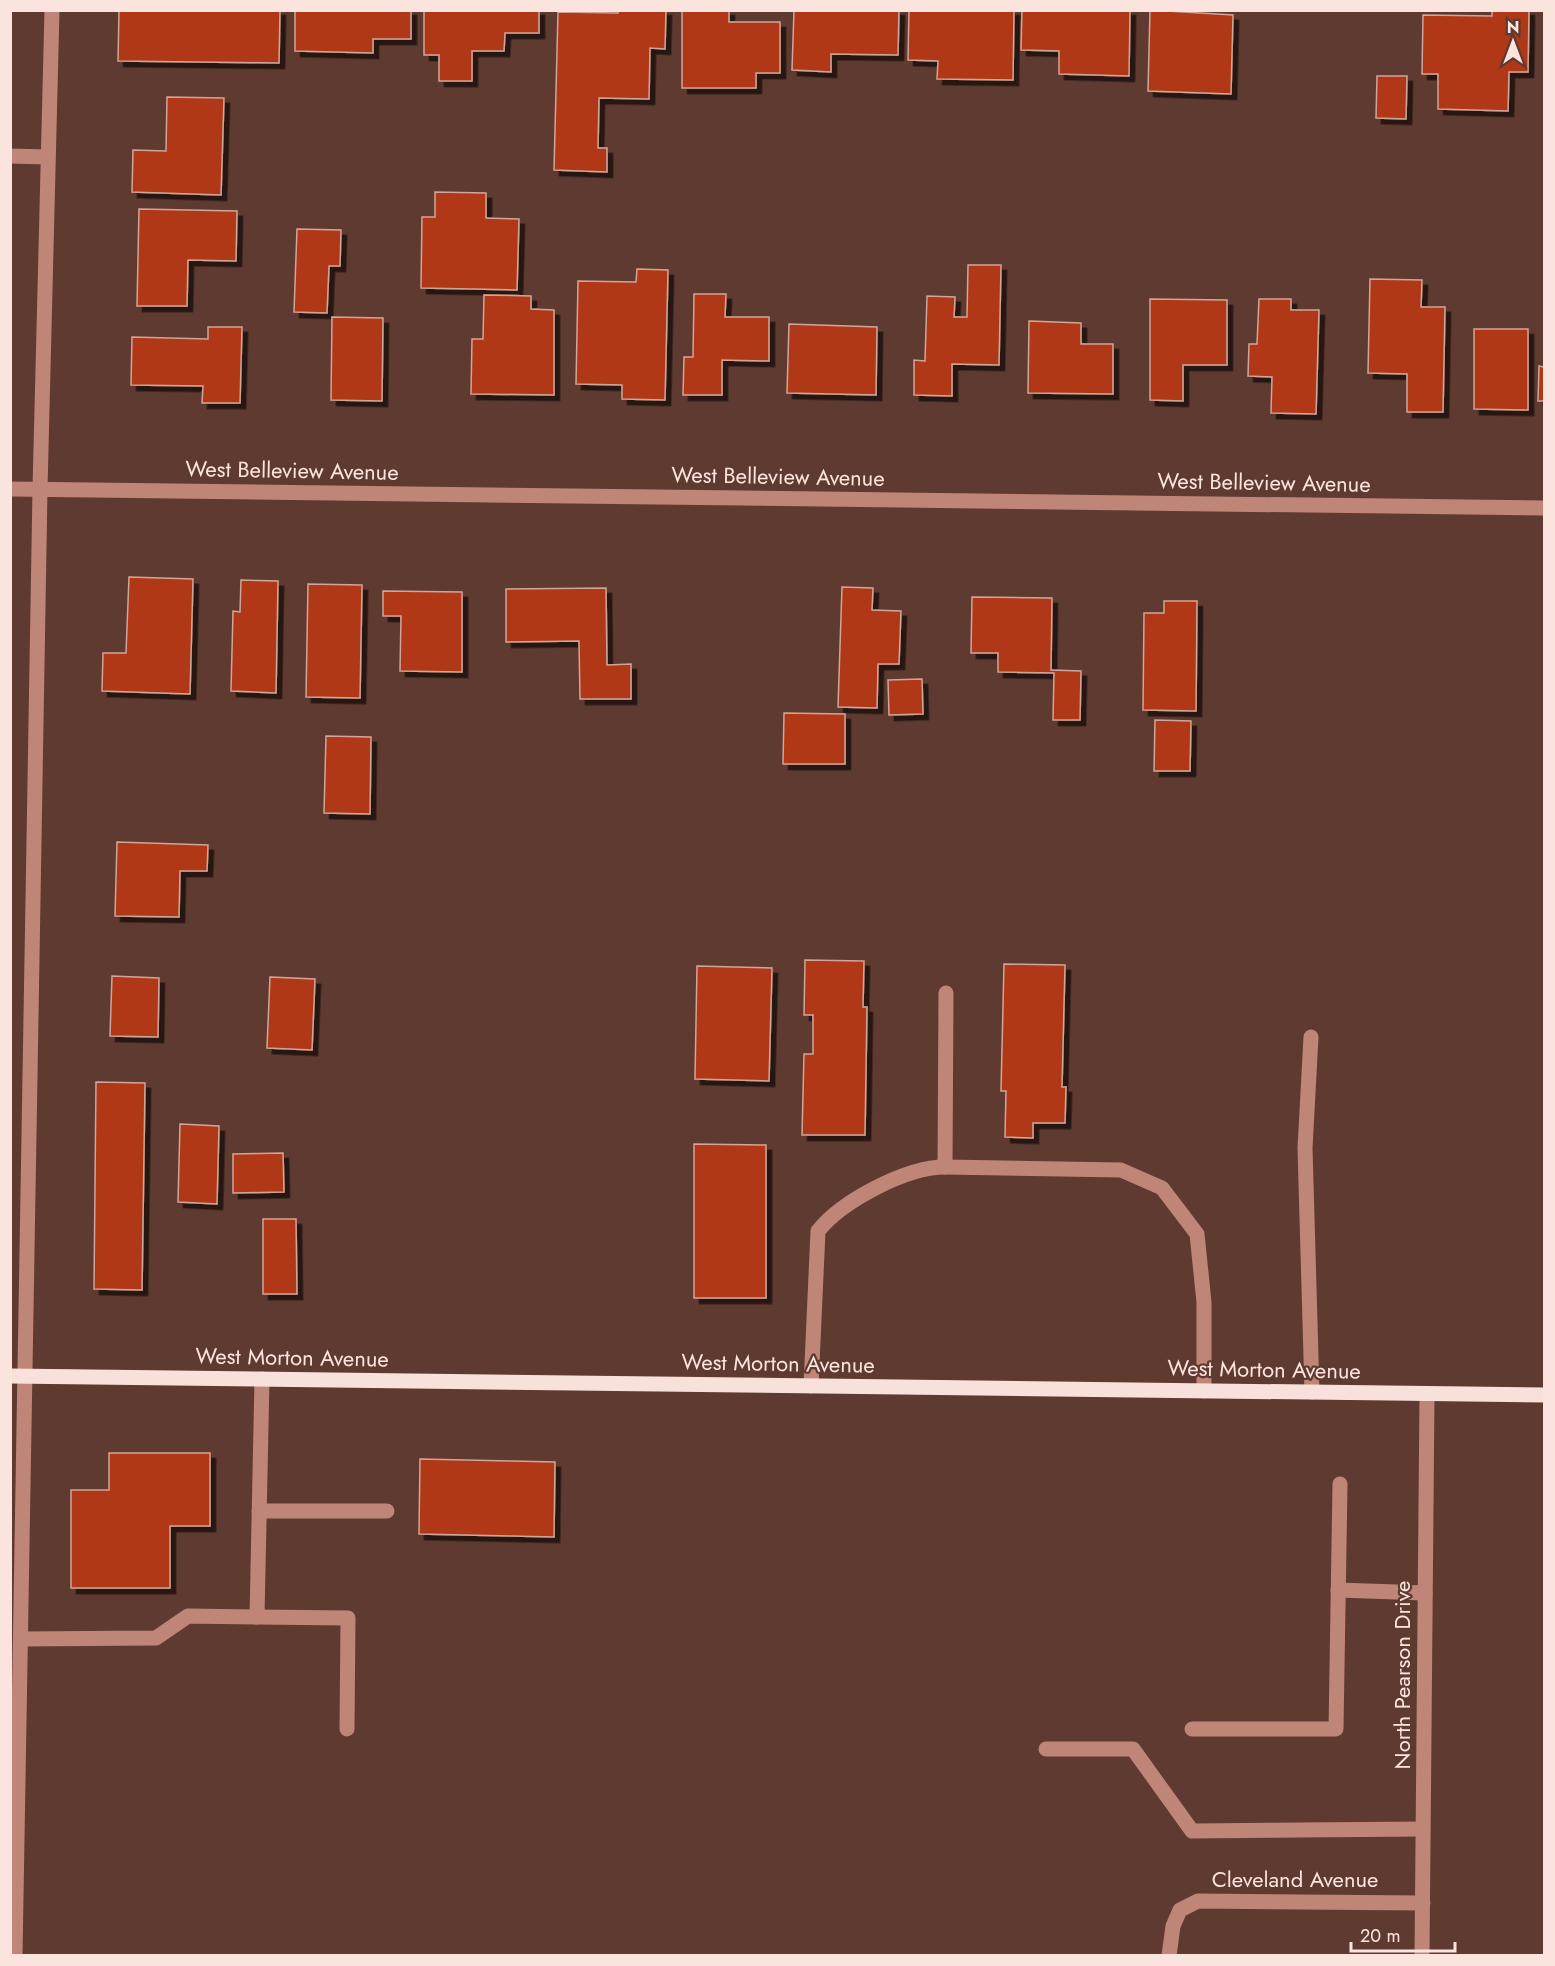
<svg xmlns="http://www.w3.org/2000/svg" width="1555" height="1966" viewBox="0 0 1555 1966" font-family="Jost,sans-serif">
<defs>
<filter id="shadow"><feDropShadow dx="5.5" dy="5.5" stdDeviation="0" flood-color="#0009"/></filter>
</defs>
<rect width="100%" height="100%" fill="#5f3a30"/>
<!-- building -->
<g fill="#b03714" stroke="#d1a599" stroke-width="1.5" filter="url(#shadow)">
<polygon points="119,10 280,10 279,63 118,61"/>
<polygon points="295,10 411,10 411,39 373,39 373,53 295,51"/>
<polygon points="424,10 539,10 539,33 505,33 504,51 472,51 472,81 439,81 439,55 424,55"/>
<polygon points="618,10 666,10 665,49 650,48 649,99 599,98 598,148 607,148 607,172 554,170 558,12 618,13"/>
<polygon points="682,10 729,10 729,22 780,22 780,73 756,73 756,88 682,88"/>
<polygon points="794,10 899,10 898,55 831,54 831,72 792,70"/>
<polygon points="909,10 1014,10 1013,80 937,79 938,61 908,60"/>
<polygon points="1022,10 1130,10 1129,76 1059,74 1059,51 1021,50"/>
<polygon points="1150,10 1233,15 1231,94 1148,91"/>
<polygon points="1492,10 1529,10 1528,72 1509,72 1508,111 1438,109 1438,74 1422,74 1423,15 1492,16"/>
<polygon points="1377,76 1407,76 1406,119 1376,118"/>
<polygon points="167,97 224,98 221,195 132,192 133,150 166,151"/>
<polygon points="435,192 486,193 486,218 519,219 517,290 421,288 422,217 435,217"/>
<polygon points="139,209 237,211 236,261 188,260 187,306 137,306"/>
<polygon points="297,229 341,230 340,266 329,266 327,313 294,312"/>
<polygon points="968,265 1001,265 999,365 952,364 952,396 914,395 914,360 925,361 927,296 955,297 954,317 967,317"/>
<polygon points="637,269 668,270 665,400 622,399 622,385 576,384 578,281 636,282"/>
<polygon points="1370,279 1422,280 1421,307 1445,307 1443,412 1407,412 1407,374 1368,373"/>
<polygon points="694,294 726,294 725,317 769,317 769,361 722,360 722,395 683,395 684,357 693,357"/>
<polygon points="484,295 531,296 531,309 554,310 554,395 471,394 472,339 483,339"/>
<polygon points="1150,299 1227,300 1227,365 1183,365 1183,401 1150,400"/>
<polygon points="1259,299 1291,299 1291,310 1319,310 1316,414 1271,413 1272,377 1248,376 1249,344 1257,344"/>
<polygon points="332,317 383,318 382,401 331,400"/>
<polygon points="1029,321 1081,323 1081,344 1113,344 1113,394 1028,393"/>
<polygon points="789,324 877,327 876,395 787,393"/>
<polygon points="208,327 242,327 240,403 202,403 203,386 131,385 132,337 208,339"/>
<polygon points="1474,329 1528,329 1528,410 1474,409"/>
<polygon points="1539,366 1544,367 1544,401 1538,401"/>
<polygon points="129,577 193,579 190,694 102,691 103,653 126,653"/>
<polygon points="241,580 278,581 276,693 231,691 233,611 240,612"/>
<polygon points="308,584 362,585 360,698 306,697"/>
<polygon points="842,587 873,588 872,610 901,611 899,664 878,664 877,708 838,707"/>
<polygon points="606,588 607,665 631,664 631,699 580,699 579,641 506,642 506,589"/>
<polygon points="383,591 462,592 462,672 400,671 401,616 383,616"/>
<polygon points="972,597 1052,598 1051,670 1081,671 1080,720 1053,720 1054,673 998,672 998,653 971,653"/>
<polygon points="1164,601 1197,601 1196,711 1143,710 1144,613 1164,613"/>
<polygon points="922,679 923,714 889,715 888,680"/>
<polygon points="784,713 845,714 845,764 783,764"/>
<polygon points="1155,720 1191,721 1190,771 1154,771"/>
<polygon points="326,736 371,737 370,814 324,813"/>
<polygon points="117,842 208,845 207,871 180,871 179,917 115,916"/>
<polygon points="805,960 864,961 863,1007 867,1007 865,1135 802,1135 804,1054 813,1054 813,1015 804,1015"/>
<polygon points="1004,964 1065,965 1062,1087 1066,1087 1065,1123 1033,1123 1033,1138 1005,1137 1006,1091 1001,1091"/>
<polygon points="697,966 772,968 769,1081 695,1079"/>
<polygon points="112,976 159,978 158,1037 110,1036"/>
<polygon points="270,977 315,979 312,1050 267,1048"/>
<polygon points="96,1082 145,1083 142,1290 94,1289"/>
<polygon points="180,1124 219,1126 217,1204 178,1202"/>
<polygon points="694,1144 766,1145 766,1298 694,1298"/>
<polygon points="283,1153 284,1192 233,1193 233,1154"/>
<polygon points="263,1219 296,1219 297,1294 263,1294"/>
<polygon points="109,1453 210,1453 210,1526 170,1526 170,1588 71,1588 71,1490 109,1490"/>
<polygon points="420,1459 555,1462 554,1537 419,1534"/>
</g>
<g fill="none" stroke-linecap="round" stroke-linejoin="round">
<!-- minor -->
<g stroke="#bf8677" stroke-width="15">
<polyline points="10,156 48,157"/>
<polyline points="10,489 1544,508"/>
<polyline points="1311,1037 1305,1148 1312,1392"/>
<polyline points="945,1167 946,993"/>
<path d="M811 1386 818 1231C842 1201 906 1167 945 1167L1121 1170 1162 1188 1197 1234 1204 1302V1391"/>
<polyline points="259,1511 387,1511"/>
<polyline points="1338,1590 1425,1593"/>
<polyline points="257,1617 348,1618 347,1729"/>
<polyline points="21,1639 156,1638 188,1616 257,1617 262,1379"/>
<polyline points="1192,1729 1336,1729 1340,1484"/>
<polyline points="1046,1749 1133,1749 1192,1831 1423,1829"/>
<polyline points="15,1956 40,489 52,10"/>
<polyline points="1169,1956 1173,1926 1180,1910 1198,1901 1423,1903"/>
<polyline points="1422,1956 1427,1394"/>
</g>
<!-- major -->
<polyline stroke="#f8e1da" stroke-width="15" points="10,1376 1544,1395"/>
</g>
<g text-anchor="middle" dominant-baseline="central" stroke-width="4.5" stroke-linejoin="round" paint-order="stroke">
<!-- street labels -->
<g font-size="22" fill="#fce4de" stroke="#5f3a30">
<text transform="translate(292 470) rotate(1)">West Belleview Avenue</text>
<text transform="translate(778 476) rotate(1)">West Belleview Avenue</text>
<text transform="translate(1264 482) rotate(1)">West Belleview Avenue</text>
<text transform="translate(292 1357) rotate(1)">West Morton Avenue</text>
<text transform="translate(778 1363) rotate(1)">West Morton Avenue</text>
<text transform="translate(1264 1369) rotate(1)">West Morton Avenue</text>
<text transform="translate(1402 1675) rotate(-90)">North Pearson Drive</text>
<text x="1295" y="1879">Cleveland Avenue</text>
</g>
</g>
<!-- border -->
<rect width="1555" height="1966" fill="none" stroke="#fce4de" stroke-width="24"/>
<!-- north arrow -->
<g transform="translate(1513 42)" stroke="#5f3a30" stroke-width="4.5" paint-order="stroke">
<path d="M0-4.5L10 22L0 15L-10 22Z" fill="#fce4de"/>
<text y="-9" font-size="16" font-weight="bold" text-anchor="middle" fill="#fce4de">N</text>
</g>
<!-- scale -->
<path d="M1351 1942v9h104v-9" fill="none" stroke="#fce4de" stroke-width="3"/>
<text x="1360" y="1942" font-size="18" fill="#fce4de" stroke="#5f3a30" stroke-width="4.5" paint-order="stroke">20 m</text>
</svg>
